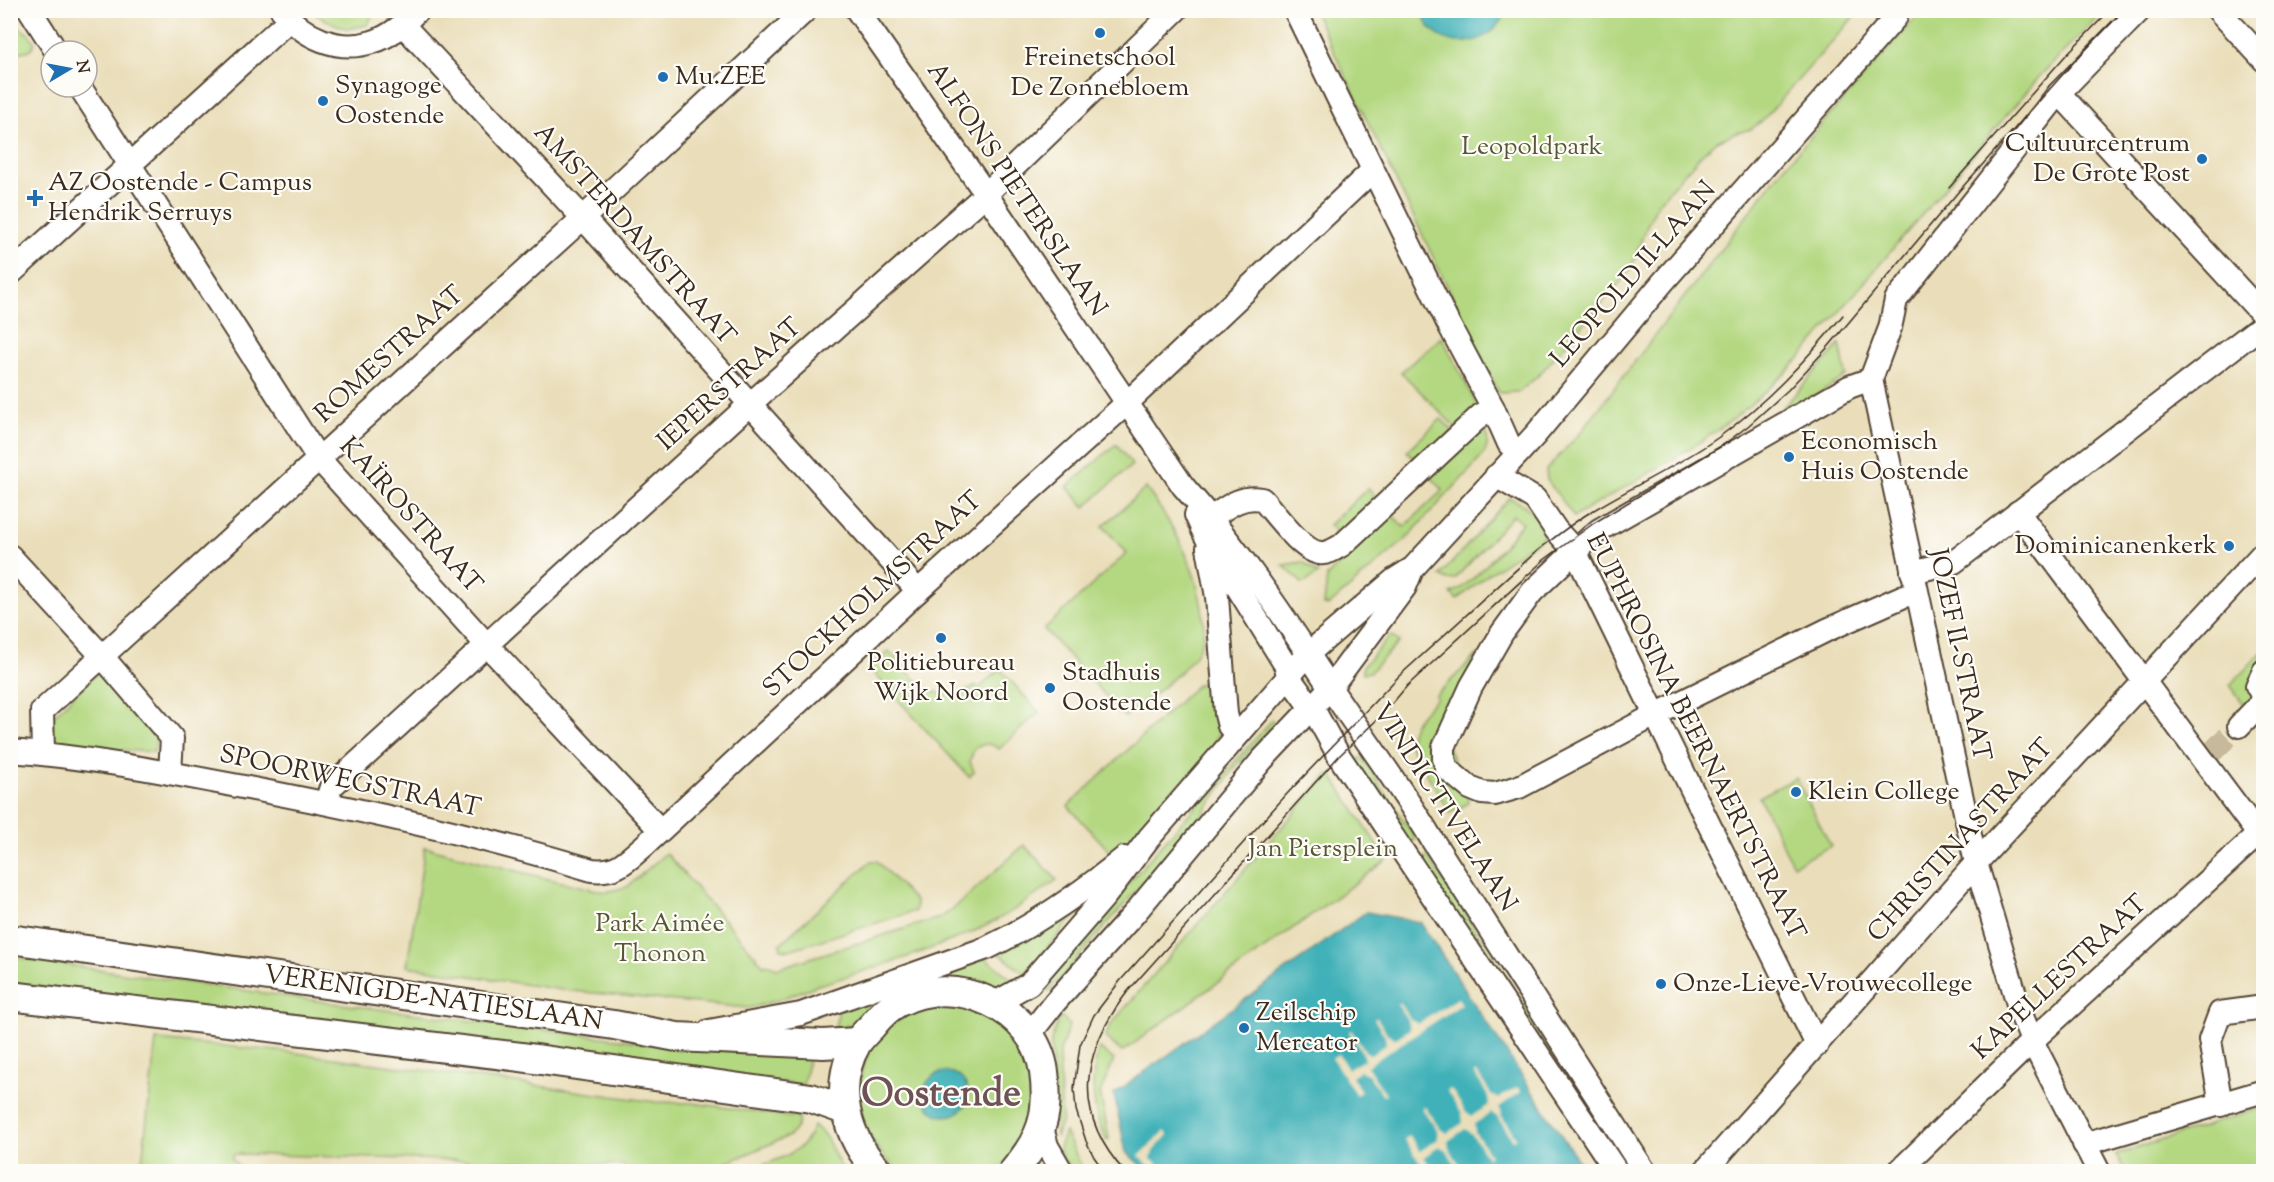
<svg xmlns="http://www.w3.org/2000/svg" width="2274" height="1182" viewBox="0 0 2274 1182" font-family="'Sorts Mill Goudy',serif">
<rect width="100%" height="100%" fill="#fdfcf7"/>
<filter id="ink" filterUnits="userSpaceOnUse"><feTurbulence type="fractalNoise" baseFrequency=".0167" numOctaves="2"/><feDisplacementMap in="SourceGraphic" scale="12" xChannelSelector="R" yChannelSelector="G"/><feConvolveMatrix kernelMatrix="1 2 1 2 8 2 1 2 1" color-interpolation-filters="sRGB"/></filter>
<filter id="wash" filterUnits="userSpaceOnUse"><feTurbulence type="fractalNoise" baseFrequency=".008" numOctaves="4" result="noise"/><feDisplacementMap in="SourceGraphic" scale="24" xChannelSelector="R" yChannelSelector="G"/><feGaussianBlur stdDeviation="1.35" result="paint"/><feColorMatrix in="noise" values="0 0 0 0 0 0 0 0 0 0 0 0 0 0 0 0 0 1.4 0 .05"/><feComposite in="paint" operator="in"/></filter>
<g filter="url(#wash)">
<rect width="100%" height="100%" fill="#eadeba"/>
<!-- green -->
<g fill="#b4d881" stroke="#788150" stroke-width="1.5">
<polygon points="310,11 375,11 367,25 347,29 330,22"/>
<polygon points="1314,11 1859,11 1762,121 1751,129 1733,134 1715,142 1700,156 1658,203 1645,230 1630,271 1538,376 1519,392 1499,393"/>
<path d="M1923 11H2104L2040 76 1801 357C1777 382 1751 406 1722 427 1675 460 1623 488 1574 517L1547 480 1546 470 1580 433 1781 171 1908 26Z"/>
<polygon points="11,23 29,34 35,43 30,50 11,54"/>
<polygon points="1442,337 1478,408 1456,428 1401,372"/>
<path d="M1840 344 1846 375C1826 392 1804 401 1780 411Z"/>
<polygon points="1441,419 1453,431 1419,464 1407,451"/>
<path d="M1485 425C1488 438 1490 448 1480 459L1406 539 1328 606 1324 605 1327 576 1391 514 1404 527 1443 490 1431 477Z"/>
<polygon points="1115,445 1117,445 1132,465 1085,507 1067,487"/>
<path d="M1146 488C1174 527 1194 560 1202 608 1204 620 1205 638 1199 649 1186 672 1146 700 1125 717L1044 629 1127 553 1103 526Z"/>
<polygon points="1368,488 1380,501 1342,537 1329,525"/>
<path d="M1509 498C1529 505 1539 516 1544 537L1487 575 1457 600 1451 593C1470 588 1509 540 1522 523L1513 515 1455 579 1447 580 1440 576Z"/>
<polygon points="1303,562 1318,574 1303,584 1283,565"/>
<polygon points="1391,635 1399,642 1370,672 1363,673 1363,666"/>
<path d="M889 651C914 679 937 710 976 686L979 688 1000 669 1039 712 999 749C991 742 983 743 974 749L970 761 974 772 969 777 869 668Z"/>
<polygon points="2263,651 2263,731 2230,685"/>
<path d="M1478 654 1442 732 1469 800 1467 804 1450 813 1409 744C1410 723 1423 712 1437 698L1435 696Z"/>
<polygon points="101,669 157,731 154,752 58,746 50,733 52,717"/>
<polygon points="1215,682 1218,735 1208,758 1129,841 1113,855 1068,806 1198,684"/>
<polygon points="1272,720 1275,723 1234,769 1202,815 1049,991 1040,983"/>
<polygon points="1359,758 1363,759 1416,839 1409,845 1358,764"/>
<polygon points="1328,774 1332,776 1387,860 1122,1052 1105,1037 1112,1023"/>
<polygon points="1796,778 1831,846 1793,865 1759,797"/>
<path d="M1024 845 1057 880C1032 898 1007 916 979 929 927 952 872 969 818 985 795 993 772 1004 748 1008L562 990 407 966 425 847 544 878 606 892 627 887 666 853 764 966 766 964 778 968 939 918 951 911Z"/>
<polygon points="1427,856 1634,1171 1631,1171 1596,1118 1570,1091 1420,861"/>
<polygon points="871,861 877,861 915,901 916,905 915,911 789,950 781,949 780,944"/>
<polygon points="1094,893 1025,974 996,951"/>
<polygon points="11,957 347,1005 689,1048 810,1054 803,1085 11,983"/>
<polygon points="984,957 1015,982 997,987 988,987 855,1023 834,1032 839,1009"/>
<path d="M941 1005 961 1006 984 1013 1010 1031 1030 1060 1034 1118 1009 1160 994 1171 901 1172C831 1118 851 1017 941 1005Z"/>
<polygon points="1059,1018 1063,1018 1069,1025 1059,1055 1062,1120 1056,1138 1051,1041"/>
<path d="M156 1040 289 1052 656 1102 693 1103 799 1118C799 1126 795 1131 789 1136L726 1163 714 1171 629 1172 623 1165 236 1154 233 1155 232 1159 244 1171H141Z"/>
<path d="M1099 1048 1114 1060 1100 1093 1109 1139 1106 1140C1092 1110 1089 1080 1099 1048Z"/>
<polygon points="2263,1107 2263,1171 2125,1171 2116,1155"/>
<path d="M813 1126C830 1133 833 1158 844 1171H743C760 1166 792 1157 804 1143 808 1138 811 1132 813 1126Z"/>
<polygon points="1065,1132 1084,1171 1076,1171 1063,1160 1059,1147"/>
</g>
<!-- water -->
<g fill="#41b1b8" stroke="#3e6e6b" stroke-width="1.5">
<path d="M1422 11V10L1508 11C1503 18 1497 27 1490 33 1465 51 1429 42 1422 11Z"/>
<polygon points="1366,912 1420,922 1585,1171 1147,1171 1126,1152 1114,1094"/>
<circle cx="946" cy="1094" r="22"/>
</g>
<!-- pier -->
<g fill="#eadeba">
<polygon points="1458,998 1462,1004 1367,1066 1386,1095 1383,1096 1368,1074 1360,1071 1352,1076 1361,1092 1356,1095 1332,1058 1338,1054 1348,1069 1364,1060 1362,1052 1349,1032 1351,1030 1365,1051 1371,1055 1386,1044 1385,1036 1374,1019 1377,1018 1388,1035 1395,1039 1410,1029 1408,1021 1397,1004 1400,1003 1411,1020 1418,1024"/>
<polygon points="1474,1073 1477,1073 1491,1094 1498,1099 1517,1087 1521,1092 1499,1107 1501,1115 1516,1138 1513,1140 1498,1117 1491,1113 1474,1124 1475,1132 1490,1155 1487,1157 1472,1134 1465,1129 1448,1141 1449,1149 1464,1171 1460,1171 1447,1151 1439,1146 1424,1157 1434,1171 1426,1171 1404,1139 1410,1136 1420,1151 1438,1139 1437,1130 1422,1108 1425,1107 1440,1129 1447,1133 1463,1123 1462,1114 1447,1091 1451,1089 1465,1111 1472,1116 1489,1105 1488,1096"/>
<polygon points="1165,1131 1168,1135 1153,1151 1151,1159 1166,1171 1155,1171 1139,1156"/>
</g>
</g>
<g filter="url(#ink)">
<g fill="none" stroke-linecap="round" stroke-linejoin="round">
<!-- minor-tunnel -->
<polyline stroke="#c7ba9b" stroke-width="22" stroke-dasharray="22 11" stroke-linecap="butt" points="2212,752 2239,726"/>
<!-- minor casing -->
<g stroke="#554535" stroke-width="26">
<g id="minor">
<polyline points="30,10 56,51"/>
<path d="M282 10C303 37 338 53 372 42 390 37 405 23 418 10"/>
<path d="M857 10 986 194 1183 486C1238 548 1284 616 1329 686 1363 737 1399 784 1431 838L1645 1172"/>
<polyline points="1295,10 1448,323 1493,408 1509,444 1518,453"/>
<polyline points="2218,10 2264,60"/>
<polyline points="403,25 583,218 918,591"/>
<polyline points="80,87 318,458 487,645 660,830"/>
<polyline points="2059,93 2264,316"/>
<polyline points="10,274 289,20"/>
<polyline points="1871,379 1976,863 2021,1014 2032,1041 2099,1172"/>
<polyline points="1496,476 1535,499 1556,530 1575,551 1817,1045"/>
<polyline points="2018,512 2264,842"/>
<polyline points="1196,515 1205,535 1286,666 1288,676 1317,716 1339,756 1617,1172"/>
<path d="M1211 518C1227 507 1241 495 1262 499 1275 513 1301 551 1320 553 1328 554 1335 549 1342 545L1481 415 1493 408"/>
<polyline points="1208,548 1217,597 1226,714 1229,726 1237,735"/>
<polyline points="10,556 101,655 172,738 170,773"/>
<polyline points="1912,572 1954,562 2264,324"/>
<polyline points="1916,593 1904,596 1827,630 1655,715 1519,787 1495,794 1482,793 1470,788 1447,769 1444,759 1444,747 1471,687 1502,633 1532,592 1575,551 1599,530 1849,387 1871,379 1890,328 1896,300 2059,93 2140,10"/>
<polyline points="2264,671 2257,686 2264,698"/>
<polyline points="2239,726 2264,700"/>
<path d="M10 751C90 757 170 773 248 788 364 810 480 836 592 870 618 873 627 860 645 845L918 591 1127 403 1373 170"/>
<polyline points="43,753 42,711 583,218 806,10"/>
<polyline points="326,803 331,787 749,405 986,194 1176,10"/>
<polyline points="995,1003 1029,984 1106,895 1149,838 1309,653 1394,580 1413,568 1536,434 1663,282 1896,17 1897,10"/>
<path d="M709 1031 801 1014 987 948C1037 924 1081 893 1124 858"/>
<polyline points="1029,1035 1055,1002 1134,914 1262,760 1330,688 1405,587 1411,572"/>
<polyline points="2221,1105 2210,1040 2220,1013 2264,1007"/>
<polyline points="1042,1128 1047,1146 1062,1172"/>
<polyline points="2084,1144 2264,1091"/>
<polyline points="1704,1172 1976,863 2264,552"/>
<polyline points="1898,1172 2032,1041 2264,829"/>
</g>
</g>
<!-- major casing -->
<g stroke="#554535" stroke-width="32">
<g id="major">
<polyline points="10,939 614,1025 677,1037 823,1044 857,1042"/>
<polyline points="10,996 521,1057 811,1098 845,1110"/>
<path d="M879 1172C846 1138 832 1086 857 1043 861 1037 867 1031 872 1026 879 1017 889 1007 899 1002 956 972 1035 1008 1044 1072 1050 1116 1041 1139 1013 1172"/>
</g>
</g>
<!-- minor -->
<use href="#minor" stroke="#fff" stroke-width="22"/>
<!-- major -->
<use href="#major" stroke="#fff" stroke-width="28"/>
<!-- tram -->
<g stroke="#3b2a1e" stroke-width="1.5">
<polyline points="1949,188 2066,55 2110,10"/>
<path d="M1105 1172 1094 1157 1086 1141 1076 1110 1074 1088 1080 1045 1094 1015 1120 981 1286 795 1399 676 1537 551C1554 538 1571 524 1589 513 1631 487 1678 466 1719 437 1767 402 1806 360 1843 315"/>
<path d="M1125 1172C1070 1112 1082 1051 1128 991L1339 756 1385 712 1407 686 1544 560 1594 523 1723 445 1748 426 1788 390 1829 346 1959 191 2073 63 2124 10"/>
</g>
</g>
</g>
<!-- markers -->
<g fill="#1f6fb2" stroke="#fdfcf7" stroke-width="2">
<circle cx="1100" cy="33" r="6"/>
<circle cx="663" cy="77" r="6"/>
<circle cx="323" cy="101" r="6"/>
<circle cx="2202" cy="159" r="6"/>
<path d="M32 189h6v6h6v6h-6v6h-6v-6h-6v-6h6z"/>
<circle cx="1789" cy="457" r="6"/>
<circle cx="2229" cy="546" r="6"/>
<circle cx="941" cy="638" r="6"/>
<circle cx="1050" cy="688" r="6"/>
<circle cx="1796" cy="792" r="6"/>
<circle cx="1661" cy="984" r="6"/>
<circle cx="1244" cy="1028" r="6"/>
</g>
<g text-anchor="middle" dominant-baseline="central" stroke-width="4.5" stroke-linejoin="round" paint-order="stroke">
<!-- poi labels -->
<g font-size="26" fill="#3b2a1e" stroke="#fdfcf7" text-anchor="start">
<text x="1100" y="58" text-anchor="middle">Freinetschool<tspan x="1100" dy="30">De Zonnebloem</tspan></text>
<text x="675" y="77">Mu.ZEE</text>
<text x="335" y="86">Synagoge<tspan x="335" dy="30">Oostende</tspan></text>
<text x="2190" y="144" text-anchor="end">Cultuurcentrum<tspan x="2190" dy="30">De Grote Post</tspan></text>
<text x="48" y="183">AZ Oostende - Campus<tspan x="48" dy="30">Hendrik Serruys</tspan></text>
<text x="1801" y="442">Economisch<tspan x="1801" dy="30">Huis Oostende</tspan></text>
<text x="2217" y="546" text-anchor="end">Dominicanenkerk</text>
<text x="941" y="663" text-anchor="middle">Politiebureau<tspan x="941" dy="30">Wijk Noord</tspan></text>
<text x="1062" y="673">Stadhuis<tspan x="1062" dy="30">Oostende</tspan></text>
<text x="1808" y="792">Klein College</text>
<text x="1673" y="984">Onze-Lieve-Vrouwecollege</text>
<text x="1256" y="1013">Zeilschip<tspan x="1256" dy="30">Mercator</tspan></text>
</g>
<!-- park labels -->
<g font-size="26" fill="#595637" stroke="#fdfcf7">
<text x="1532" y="147">Leopoldpark</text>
<text x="1323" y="849">Jan Piersplein</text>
<text x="660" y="924">Park Aimée<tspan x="660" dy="30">Thonon</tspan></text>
</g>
<!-- street labels -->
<g font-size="26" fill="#3b2a1e" stroke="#fdfcf7">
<text transform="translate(1016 190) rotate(56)">ALFONS PIETERSLAAN</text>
<text transform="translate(634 235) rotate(48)">AMSTERDAMSTRAAT</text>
<text transform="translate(1634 275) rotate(-49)">LEOPOLD II-LAAN</text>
<text transform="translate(390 355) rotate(-42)">ROMESTRAAT</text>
<text transform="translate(730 385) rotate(-42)">IEPERSTRAAT</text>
<text transform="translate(410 516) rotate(48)">KAÏROSTRAAT</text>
<text transform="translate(873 595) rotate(-43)">STOCKHOLMSTRAAT</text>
<text transform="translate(1959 655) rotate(78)">JOZEF II-STRAAT</text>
<text transform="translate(1695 737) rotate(63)">EUPHROSINA BEERNAERTSTRAAT</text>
<text transform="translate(350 782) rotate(12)">SPOORWEGSTRAAT</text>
<text transform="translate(1444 808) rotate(57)">VINDICTIVELAAN</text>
<text transform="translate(1961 841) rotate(-48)">CHRISTINASTRAAT</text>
<text transform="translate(2060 978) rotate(-43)">KAPELLESTRAAT</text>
<text transform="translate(433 999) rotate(8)">VERENIGDE-NATIESLAAN</text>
</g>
<!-- town labels -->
<g font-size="38" font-weight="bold" fill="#6e5256" stroke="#fdfcf7">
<text x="941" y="1096">Oostende</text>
</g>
</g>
<!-- margin -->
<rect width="2274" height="1182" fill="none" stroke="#fdfcf7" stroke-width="36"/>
<!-- north arrow -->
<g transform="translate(69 69) rotate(80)"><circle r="28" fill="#fdfcf7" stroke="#afa8a0" stroke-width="1.5"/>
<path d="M0-4.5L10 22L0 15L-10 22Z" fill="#1f6fb2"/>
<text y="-9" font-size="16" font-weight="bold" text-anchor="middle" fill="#3b2a1e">N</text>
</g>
</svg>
